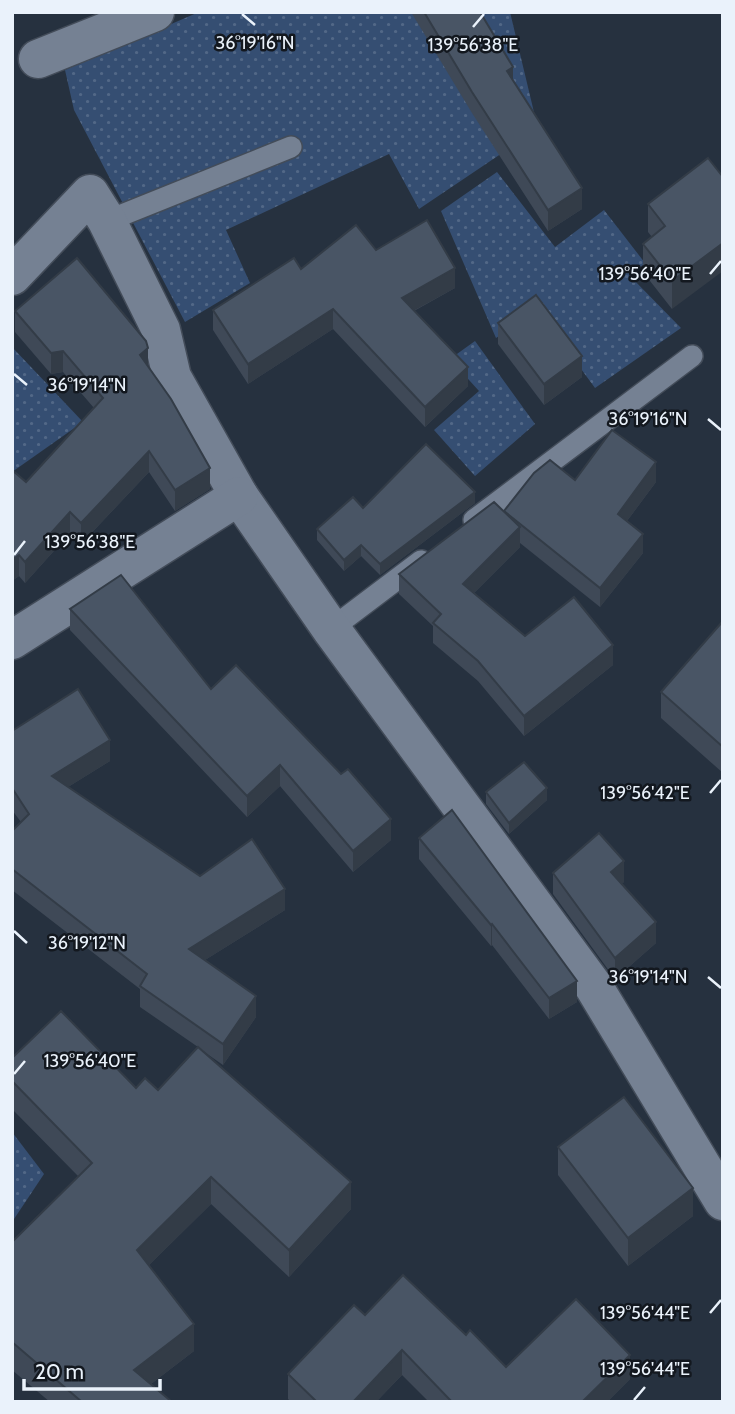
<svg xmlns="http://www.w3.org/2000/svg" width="735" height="1414" viewBox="0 0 735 1414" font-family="Cabin,sans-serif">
<defs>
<pattern id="grass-dots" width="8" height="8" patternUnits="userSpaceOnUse" patternTransform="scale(1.75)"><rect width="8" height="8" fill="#354e72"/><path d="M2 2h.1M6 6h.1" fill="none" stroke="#526887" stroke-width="1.8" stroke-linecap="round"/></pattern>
</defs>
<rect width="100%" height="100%" fill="#26313f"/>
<!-- grass -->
<g fill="url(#grass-dots)">
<polygon points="199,12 510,12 538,129 419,209 389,154 226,230 250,283 185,322 74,110 65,70"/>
<polygon points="497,172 555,247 604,210 645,263 630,276 681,328 595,388 538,310 496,338 441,211"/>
<polygon points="475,341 535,424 475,476 434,430 479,391 450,359"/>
<polygon points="12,347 83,422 12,472"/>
<polygon points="12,1132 44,1174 12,1222"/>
</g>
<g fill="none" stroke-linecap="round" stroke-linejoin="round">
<!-- lane casing -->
<g stroke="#434c59" stroke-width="24">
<g id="lane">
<polyline points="107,221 291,147"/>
<polyline points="474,520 692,356"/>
<polyline points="331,629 421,561"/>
</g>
</g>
<!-- street casing -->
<g stroke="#434c59" stroke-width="41">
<g id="street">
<polyline points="38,59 155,12"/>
<polyline points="12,276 90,194 107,221 161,330 172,377 239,496 331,629 594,987 723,1201"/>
<polyline points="12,640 239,496"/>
</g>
</g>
<!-- lane -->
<use href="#lane" stroke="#758193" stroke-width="21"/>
<!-- street -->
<use href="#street" stroke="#758193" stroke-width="38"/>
</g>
<!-- wall -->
<g fill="#3f4957">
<polygon points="411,12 480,12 513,81 582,209 548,231 472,113"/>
<polygon points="708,158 672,309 643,272 643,244 652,237 648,232 648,204"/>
<polygon points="376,250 455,288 414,311 468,386 425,427 333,329 248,384 213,330 213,310 301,269"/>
<polygon points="15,311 148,365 210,489 175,511 149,472 81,544 70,533 25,583 19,576 12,581 26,482 94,408 63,372 51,374 15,332"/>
<polygon points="498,323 582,377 544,405 498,344"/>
<polygon points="575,480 656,482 627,521 643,553 600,607 520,543 520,547 474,593 525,636 613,665 524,736 478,681 433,643 433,626 399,594 399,574 504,511"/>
<polygon points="475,503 380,575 361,556 344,571 317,540 317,529 363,508"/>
<polygon points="70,609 211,689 391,840 353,872 280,786 247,817 70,630"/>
<polygon points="723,621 723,773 661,718 661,692"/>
<polygon points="12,731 110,761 68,787 200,876 285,910 205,960 256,1017 223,1065 200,1049 351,1209 289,1277 211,1204 149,1265 194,1351 151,1384 172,1402 50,1402 12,1370 12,1242 78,1176 12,1109 12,1058 136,1088 158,1090 198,1047 140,1007 140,989 12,890 12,831 21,822 12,810"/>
<polygon points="486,792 547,800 509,834 486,804"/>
<polygon points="419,838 577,1002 549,1019 492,945 491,946 419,859"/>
<polygon points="553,873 624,882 621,884 656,943 615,979 553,894"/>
<polygon points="558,1147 693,1216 628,1266 558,1175"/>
<polygon points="466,1335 506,1367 630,1379 607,1402 429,1402 402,1375 376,1402 291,1402 288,1399 288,1374"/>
</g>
<!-- shaded-wall -->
<g fill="#333c47">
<polygon points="513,67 513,88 507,71"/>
<polygon points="582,188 582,209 548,231 548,210"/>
<polygon points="723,243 723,271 672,309 672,281"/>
<polygon points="455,268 455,288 402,317 402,298"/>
<polygon points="333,309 333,329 248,384 248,364"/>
<polygon points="148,348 148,369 140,355"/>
<polygon points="63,351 63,372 51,374 51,353"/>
<polygon points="582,356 582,377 544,405 544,384"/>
<polygon points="468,367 468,386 425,427 425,407"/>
<polygon points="149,451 149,472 81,544 81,523"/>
<polygon points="656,462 656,482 618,533 618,514"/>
<polygon points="210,468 210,489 175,511 175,490"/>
<polygon points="475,492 475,503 380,575 380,564"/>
<polygon points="70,512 70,533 25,583 25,562"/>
<polygon points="520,527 520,547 463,604 463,584"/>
<polygon points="643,534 643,553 600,607 600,588"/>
<polygon points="361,545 361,556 344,571 344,560"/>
<polygon points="19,555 19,576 12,581 12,560"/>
<polygon points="613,645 613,665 524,736 524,716"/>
<polygon points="110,740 110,761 52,797 52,776"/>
<polygon points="280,765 280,786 247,817 247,796"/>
<polygon points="547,788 547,800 509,834 509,823"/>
<polygon points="391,819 391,840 353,872 353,851"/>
<polygon points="624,861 624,882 611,893 611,872"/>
<polygon points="285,889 285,910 189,970 189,949"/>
<polygon points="656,922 656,943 615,979 615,958"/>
<polygon points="492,924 492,945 491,946 491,925"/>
<polygon points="577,981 577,1002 549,1019 549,998"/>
<polygon points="256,996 256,1017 223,1065 223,1044"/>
<polygon points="211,1177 211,1204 137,1277 137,1250"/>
<polygon points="351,1182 351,1209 289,1277 289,1250"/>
<polygon points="693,1188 693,1216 628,1266 628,1238"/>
<polygon points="194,1324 194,1351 134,1397 134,1370"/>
<polygon points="402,1350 402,1375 376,1402 353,1402"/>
<polygon points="630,1355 630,1379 607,1402 582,1402"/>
</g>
<!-- building -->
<g fill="#495565" stroke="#333c47" stroke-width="2">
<polygon points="424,12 480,12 513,67 507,71 582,188 548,210 472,92"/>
<polygon points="708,158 723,177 723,243 672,281 643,244 665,226 648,204"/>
<polygon points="427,220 455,268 402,298 468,367 425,407 333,309 248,364 213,310 294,258 301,269 356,225 376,250"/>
<polygon points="77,258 146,341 148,348 140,355 171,399 210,468 175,490 149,451 81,523 70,512 25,562 19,555 12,560 12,470 26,482 103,398 63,351 51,353 15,311"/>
<polygon points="536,295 582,356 544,384 498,323"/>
<polygon points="612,430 656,462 618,514 643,534 600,588 504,511 534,473 550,460 575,480"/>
<polygon points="426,444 475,492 380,564 361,545 344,560 317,529 353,497 363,508"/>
<polygon points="494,502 520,527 463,584 525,636 574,597 613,645 524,716 478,661 433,623 441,614 399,574"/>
<polygon points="121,575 211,689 236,665 341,774 348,769 391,819 353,851 280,765 247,796 70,609"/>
<polygon points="723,621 723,747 661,692"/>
<polygon points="78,689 110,740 52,776 200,876 252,839 285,889 189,949 256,996 223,1044 140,986 147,974 12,869 12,831 29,814 12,788 12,731"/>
<polygon points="524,762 547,788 509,823 486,792"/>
<polygon points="452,810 577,981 549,998 492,924 491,925 419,838"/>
<polygon points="599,833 624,861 611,872 656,922 615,958 553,873"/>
<polygon points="61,1011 136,1088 145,1078 158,1090 198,1047 351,1182 289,1250 211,1177 137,1250 194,1324 134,1370 172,1402 82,1402 12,1342 12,1242 92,1163 12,1081 12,1058"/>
<polygon points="624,1097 693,1188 628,1238 558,1147"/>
<polygon points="403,1275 466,1335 470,1330 506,1367 576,1299 630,1355 582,1402 452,1402 402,1350 353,1402 317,1402 288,1374 354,1305 365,1315"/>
</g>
<!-- ticks -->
<path fill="none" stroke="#eaf2fb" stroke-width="2.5" d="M242 14 255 25M473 27 484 14M710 274 721 261M14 374 27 385M708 419 721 430M14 555 25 541M710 793 721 780M14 931 27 943M708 977 721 988M14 1074 25 1061M710 1313 721 1300M634 1400 645 1387"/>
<g font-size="18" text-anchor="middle" fill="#eaf2fb" stroke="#13181f" stroke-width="5" stroke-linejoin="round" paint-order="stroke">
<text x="255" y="49">36°19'16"N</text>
<text x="473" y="51">139°56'38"E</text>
<text x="645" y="280">139°56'40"E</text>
<text x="87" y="391">36°19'14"N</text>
<text x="648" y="425">36°19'16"N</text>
<text x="90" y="548">139°56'38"E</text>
<text x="645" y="799">139°56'42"E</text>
<text x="87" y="949">36°19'12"N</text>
<text x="648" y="983">36°19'14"N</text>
<text x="90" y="1067">139°56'40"E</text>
<text x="645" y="1319">139°56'44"E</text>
<text x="645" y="1375">139°56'44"E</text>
</g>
<!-- border -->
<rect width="735" height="1414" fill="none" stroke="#eaf2fb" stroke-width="28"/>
<!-- scale -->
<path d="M24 1379v10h136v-10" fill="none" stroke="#eaf2fb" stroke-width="3.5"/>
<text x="35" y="1379" font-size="21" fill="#eaf2fb" stroke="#13181f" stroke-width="5" paint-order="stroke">20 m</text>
</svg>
